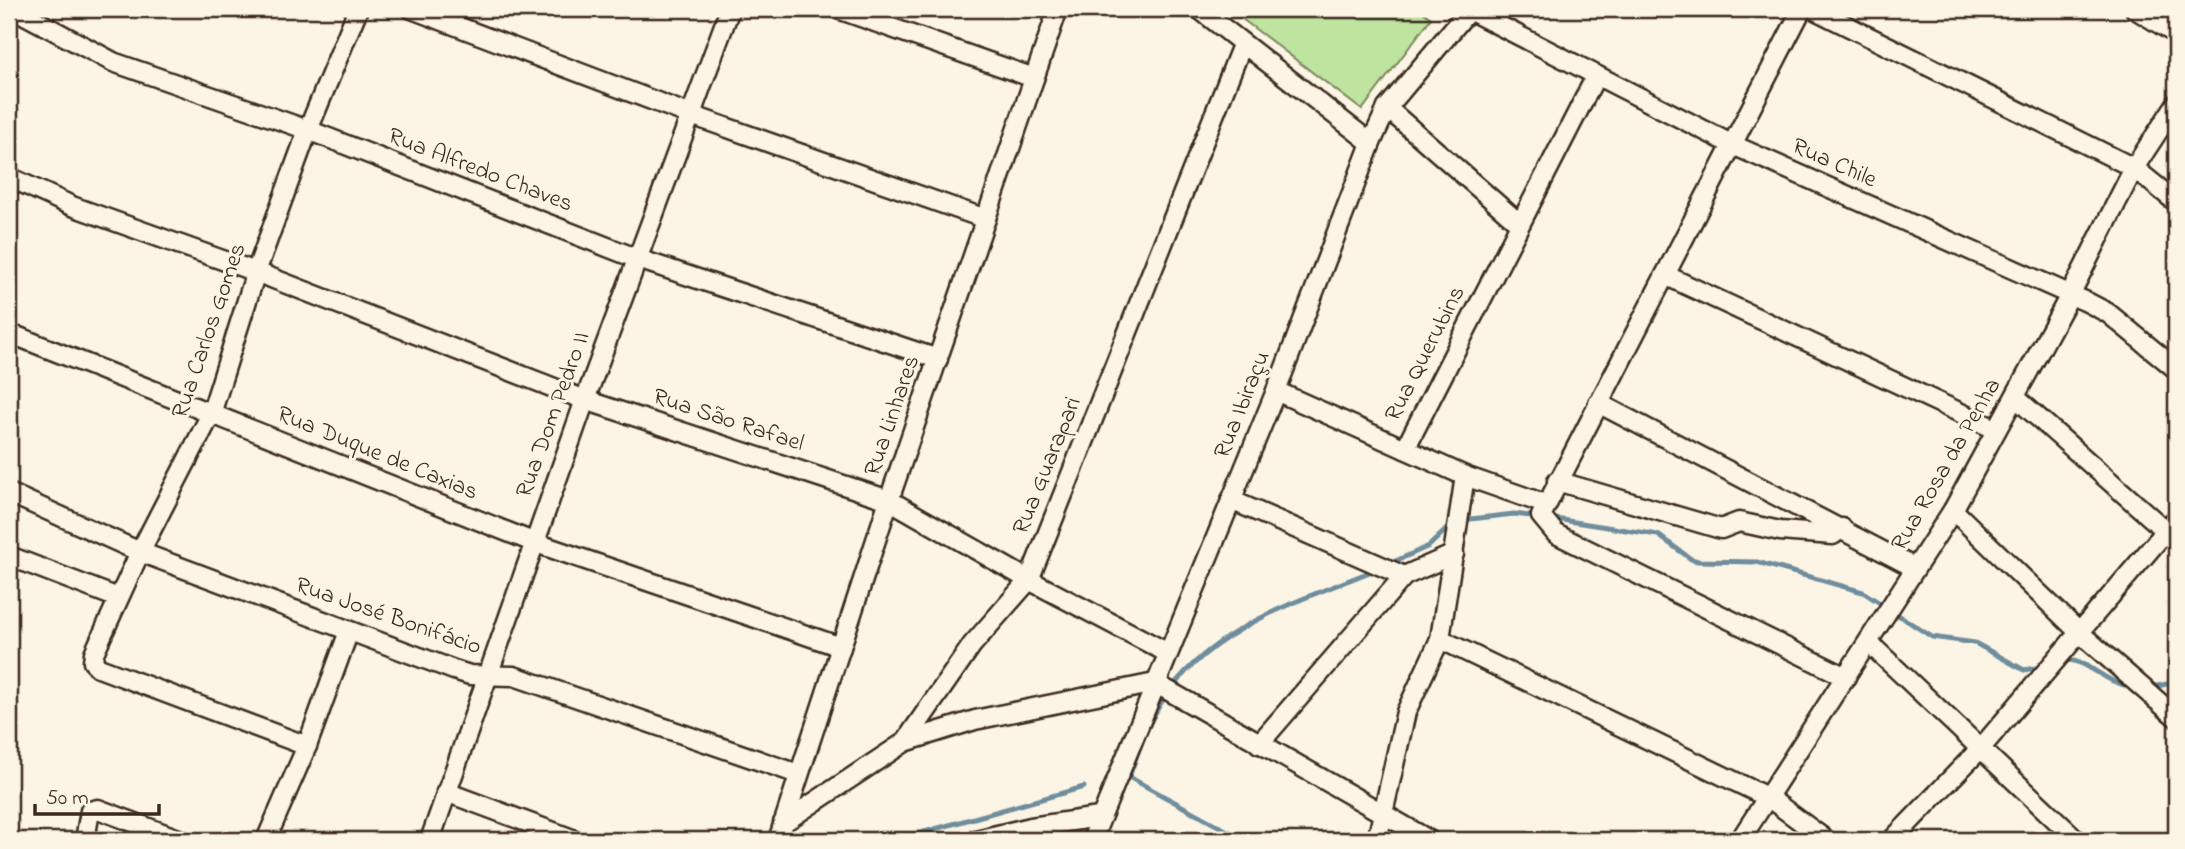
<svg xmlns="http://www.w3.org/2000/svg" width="2185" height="849" viewBox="0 0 2185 849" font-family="'Indie Flower',sans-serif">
<rect width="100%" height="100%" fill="#fcf5e5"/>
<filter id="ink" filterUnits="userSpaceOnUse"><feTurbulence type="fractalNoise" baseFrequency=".0143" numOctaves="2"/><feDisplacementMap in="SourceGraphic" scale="14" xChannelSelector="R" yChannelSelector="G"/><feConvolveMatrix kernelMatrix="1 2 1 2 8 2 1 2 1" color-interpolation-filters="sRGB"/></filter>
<g filter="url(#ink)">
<!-- green -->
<polygon fill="#bee49f" stroke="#7c875e" stroke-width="2" points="1229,9 1419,9 1431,18 1362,110"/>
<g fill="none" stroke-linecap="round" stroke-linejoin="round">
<!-- stream -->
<g stroke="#6f8d9d" stroke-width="5">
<polyline points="1549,518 1658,535 1691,559 1698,561 1757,562 1863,592 1932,637 1975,643 2024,670 2041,667"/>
<polyline points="1462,520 1514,514 1539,517"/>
<polyline points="1389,564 1429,546 1453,523"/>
<path d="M2064 660C2089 659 2102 683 2131 686"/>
<polyline points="2148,688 2176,682"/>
<polyline points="1127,776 1244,840"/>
<path d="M1129 777C1138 752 1147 725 1161 703 1208 628 1299 601 1377 569"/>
<polyline points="896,840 1084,787"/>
</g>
<!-- street casing -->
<g stroke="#3b2a1e" stroke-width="23">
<g id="street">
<polyline points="14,9 113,62 308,130 638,259 938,359"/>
<polyline points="412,9 691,115 986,219"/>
<polyline points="838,9 1034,78"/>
<polyline points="1199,9 1371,143"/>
<polyline points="1467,9 1733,145 2087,302 2108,313 2176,369"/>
<polyline points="1802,9 1541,516 1556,534 1846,677"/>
<polyline points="1813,9 2134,168 2176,202"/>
<polyline points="2135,9 2176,34"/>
<polyline points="1387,108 1520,224"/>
<polyline points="9,177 72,206 256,272 585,400 889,500 1029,580 1168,653"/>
<polyline points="1665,275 1995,429"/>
<polyline points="19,337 533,542 841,647"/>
<polyline points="1276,391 1465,476 1545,504"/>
<polyline points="2015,397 2176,540"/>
<polyline points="1598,403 1915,568"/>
<polyline points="1405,449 1596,76"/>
<polyline points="1557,481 1721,529 1739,522 1780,531 1833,535 1842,528"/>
<polyline points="9,493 140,552 454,670 470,675 514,676 798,774"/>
<polyline points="1231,500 1404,576 1454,554"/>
<polyline points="1953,510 2081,634 2176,717"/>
<polyline points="9,556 118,598"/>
<polyline points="1440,639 1769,798 1826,840"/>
<polyline points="1869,643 2077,840"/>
<polyline points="905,742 975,720 1155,683 1429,840"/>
<polyline points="1259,744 1404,576"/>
<polyline points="307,746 99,668 93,662 94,653 140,552 211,414 256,272 308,130 358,9"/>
<polyline points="446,792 575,840"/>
<polyline points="783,823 905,742 972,645 1029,580 1242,45"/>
<polyline points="85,840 90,811 98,809 181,840"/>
<polyline points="266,840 307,746 349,631"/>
<polyline points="430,840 585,400 730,9"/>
<polyline points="778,840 889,500 1058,9"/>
<polyline points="976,840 1031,827 1099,817"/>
<polyline points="1092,840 1276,391 1371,143 1387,108 1469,10"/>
<polyline points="1377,840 1406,712 1440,639 1465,476"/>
<polyline points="1740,840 1953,510 2069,297 2134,168 2176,104"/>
<polyline points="1892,840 1981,748 2176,519"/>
</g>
</g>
<!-- street -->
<use href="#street" stroke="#fcf5e5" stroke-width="18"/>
</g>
</g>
<g text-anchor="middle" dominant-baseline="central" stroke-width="6" stroke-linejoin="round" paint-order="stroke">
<!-- street labels -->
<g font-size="24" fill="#3b2a1e" stroke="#fcf5e5">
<text transform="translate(1834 164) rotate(24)">Rua Chile</text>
<text transform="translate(480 171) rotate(21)">Rua Alfredo Chaves</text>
<text transform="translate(210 331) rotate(-71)">Rua Carlos Gomes</text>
<text transform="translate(1426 354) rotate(-63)">Rua Querubins</text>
<text transform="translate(1243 405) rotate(-68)">Rua Ibiraçu</text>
<text transform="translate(554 415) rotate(-70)">Rua Dom Pedro II</text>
<text transform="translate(893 416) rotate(-71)">Rua Linhares</text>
<text transform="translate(728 421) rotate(18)">Rua São Rafael</text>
<text transform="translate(377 454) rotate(22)">Rua Duque de Caxias</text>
<text transform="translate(1947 465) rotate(-60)">Rua Rosa da Penha</text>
<text transform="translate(1048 466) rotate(-68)">Rua Guarapari</text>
<text transform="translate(388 617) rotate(19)">Rua José Bonifácio</text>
</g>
</g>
<!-- margin -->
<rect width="2185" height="849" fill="none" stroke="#fcf5e5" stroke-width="35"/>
<rect x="18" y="18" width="2150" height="814" fill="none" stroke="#3b2a1e" stroke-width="2.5" filter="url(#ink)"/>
<!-- scale -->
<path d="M35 804v10h124v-10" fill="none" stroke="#3b2a1e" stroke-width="3.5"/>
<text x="46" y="804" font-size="21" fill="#3b2a1e" stroke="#fcf5e5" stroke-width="5" paint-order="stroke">50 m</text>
</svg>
